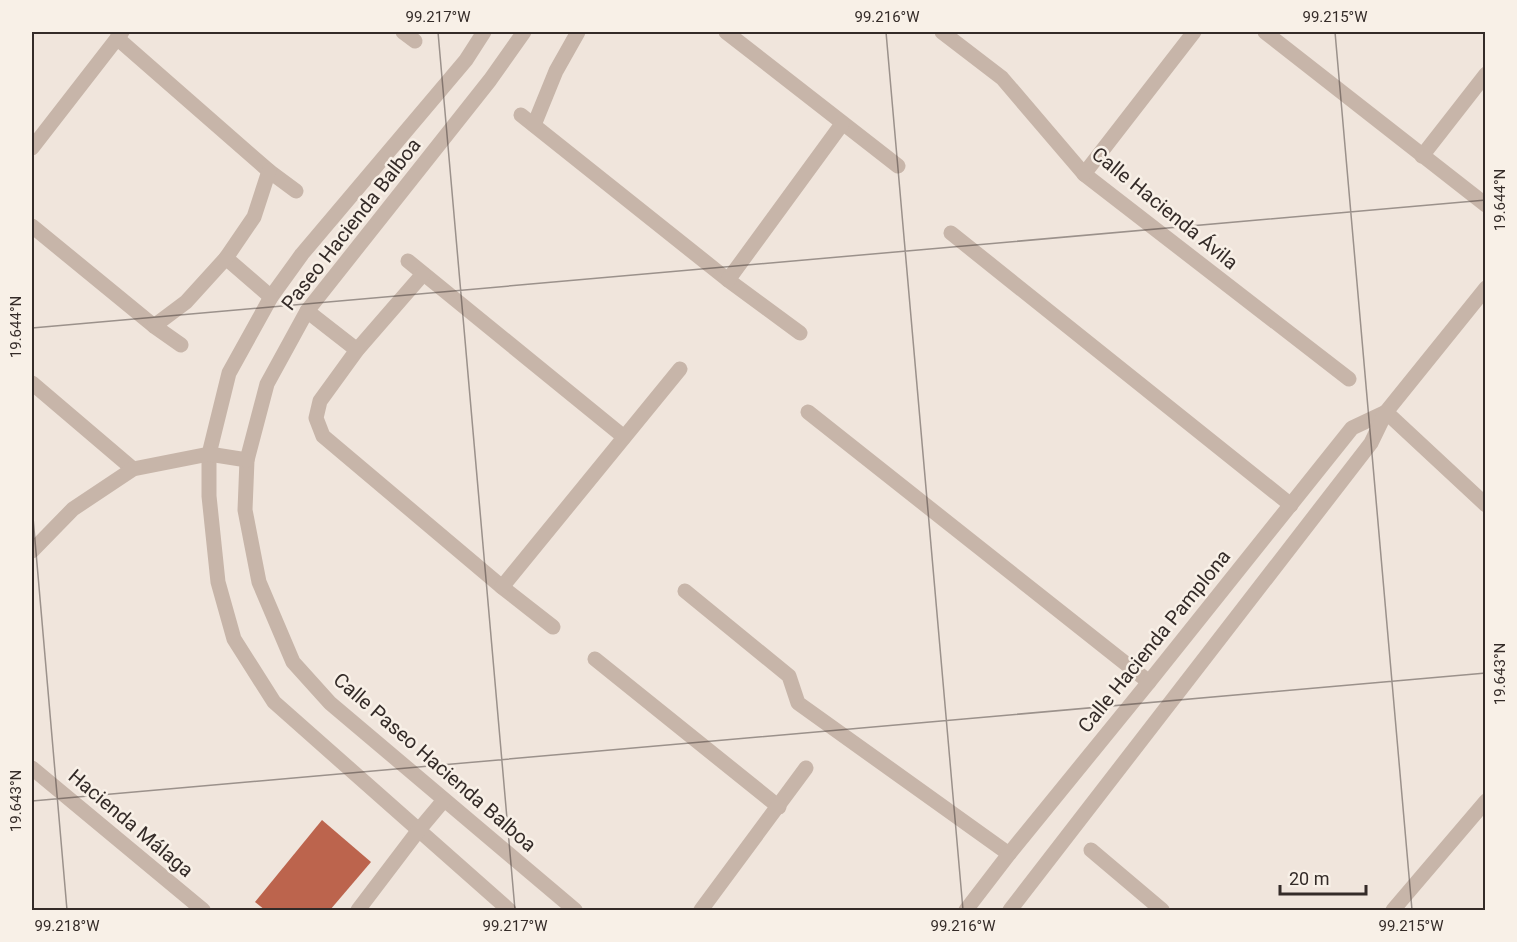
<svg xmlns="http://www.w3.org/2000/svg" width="1517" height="942" viewBox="0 0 1517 942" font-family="Roboto,sans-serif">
<rect width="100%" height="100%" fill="#f0e5dc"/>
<!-- building -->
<polygon fill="#bc644d" points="322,820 371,862 330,910 265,910 255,902"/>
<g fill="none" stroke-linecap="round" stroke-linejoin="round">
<!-- minor -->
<g stroke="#c7b5a9" stroke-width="15">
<polyline points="403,32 415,41"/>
<polyline points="484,32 466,60 302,254 271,297 229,373 209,454 209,496 218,582 234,639 274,702 509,910"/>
<polyline points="524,32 490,80 307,311 267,384 247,460 245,510 259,582 293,662 330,703 575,910"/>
<polyline points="726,32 898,166"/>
<polyline points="942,32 1002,78 1084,174 1349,379"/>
<polyline points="1265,32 1486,205"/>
<polyline points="117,38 269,171 296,191"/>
<polyline points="521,115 728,280 800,333"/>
<polyline points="534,125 556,71 578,32"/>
<polyline points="32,148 122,32"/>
<polyline points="1422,156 1486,74"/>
<polyline points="1084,174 1194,32"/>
<polyline points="32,226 154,326 181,345"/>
<polyline points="951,233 1291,505"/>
<polyline points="226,258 271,297"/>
<polyline points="408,261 624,437"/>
<polyline points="423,274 357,350 320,401 316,418 323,436 502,587 553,627"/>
<polyline points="728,280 842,124"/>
<polyline points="307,311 357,350"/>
<polyline points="154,326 186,302 226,258 254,217 269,171"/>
<polyline points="32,383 133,469"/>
<polyline points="808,412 1149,682"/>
<polyline points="1386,412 1486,505"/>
<polyline points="32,551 73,509 133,469 209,454 247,460"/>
<polyline points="502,587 680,369"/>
<polyline points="685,591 789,676 798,703 1009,854"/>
<polyline points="595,659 779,807"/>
<polyline points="32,768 203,910"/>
<polyline points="1091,850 1162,910"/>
<polyline points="358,910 418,831 444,800"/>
<polyline points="701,910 806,768"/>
<polyline points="966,910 1009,854 1149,682 1352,428 1386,412"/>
<polyline points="1010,910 1371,443 1386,412 1486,288"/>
<polyline points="1393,910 1486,801"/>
</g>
</g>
<!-- ticks -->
<path fill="none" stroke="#342b28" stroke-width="1.5" stroke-opacity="0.45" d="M438 32 515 910M886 32 963 910M1335 32 1412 910M32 328 1486 200M32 506 67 910M32 801 1486 673"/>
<g text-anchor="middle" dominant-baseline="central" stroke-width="5" stroke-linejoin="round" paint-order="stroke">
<!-- street labels -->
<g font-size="20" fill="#342b28" stroke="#f8f0e7">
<text transform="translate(1165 208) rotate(39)">Calle Hacienda Ávila</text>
<text transform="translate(351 224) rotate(-52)">Paseo Hacienda Balboa</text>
<text transform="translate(1154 641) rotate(-51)">Calle Hacienda Pamplona</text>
<text transform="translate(435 762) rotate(41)">Calle Paseo Hacienda Balboa</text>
<text transform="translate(131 823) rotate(40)">Hacienda Málaga</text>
</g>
</g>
<!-- border -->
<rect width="1517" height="942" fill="none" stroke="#f8f0e7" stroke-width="66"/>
<!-- scale -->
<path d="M1280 885v9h86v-9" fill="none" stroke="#342b28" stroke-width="3"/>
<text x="1289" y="885" font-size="18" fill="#342b28" stroke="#f8f0e7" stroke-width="4.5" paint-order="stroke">20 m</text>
<rect x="33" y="33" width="1451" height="876" fill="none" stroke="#342b28" stroke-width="2"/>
<g font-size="15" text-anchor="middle" fill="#342b28">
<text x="438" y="22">99.217°W</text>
<text x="887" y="22">99.216°W</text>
<text x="1335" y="22">99.215°W</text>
<text transform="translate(1500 200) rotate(-90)" y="5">19.644°N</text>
<text transform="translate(16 327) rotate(-90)" y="5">19.644°N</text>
<text transform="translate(1500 674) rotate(-90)" y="5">19.643°N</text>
<text transform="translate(16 801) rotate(-90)" y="5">19.643°N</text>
<text x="67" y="931">99.218°W</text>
<text x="515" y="931">99.217°W</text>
<text x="963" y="931">99.216°W</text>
<text x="1411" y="931">99.215°W</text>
</g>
</svg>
